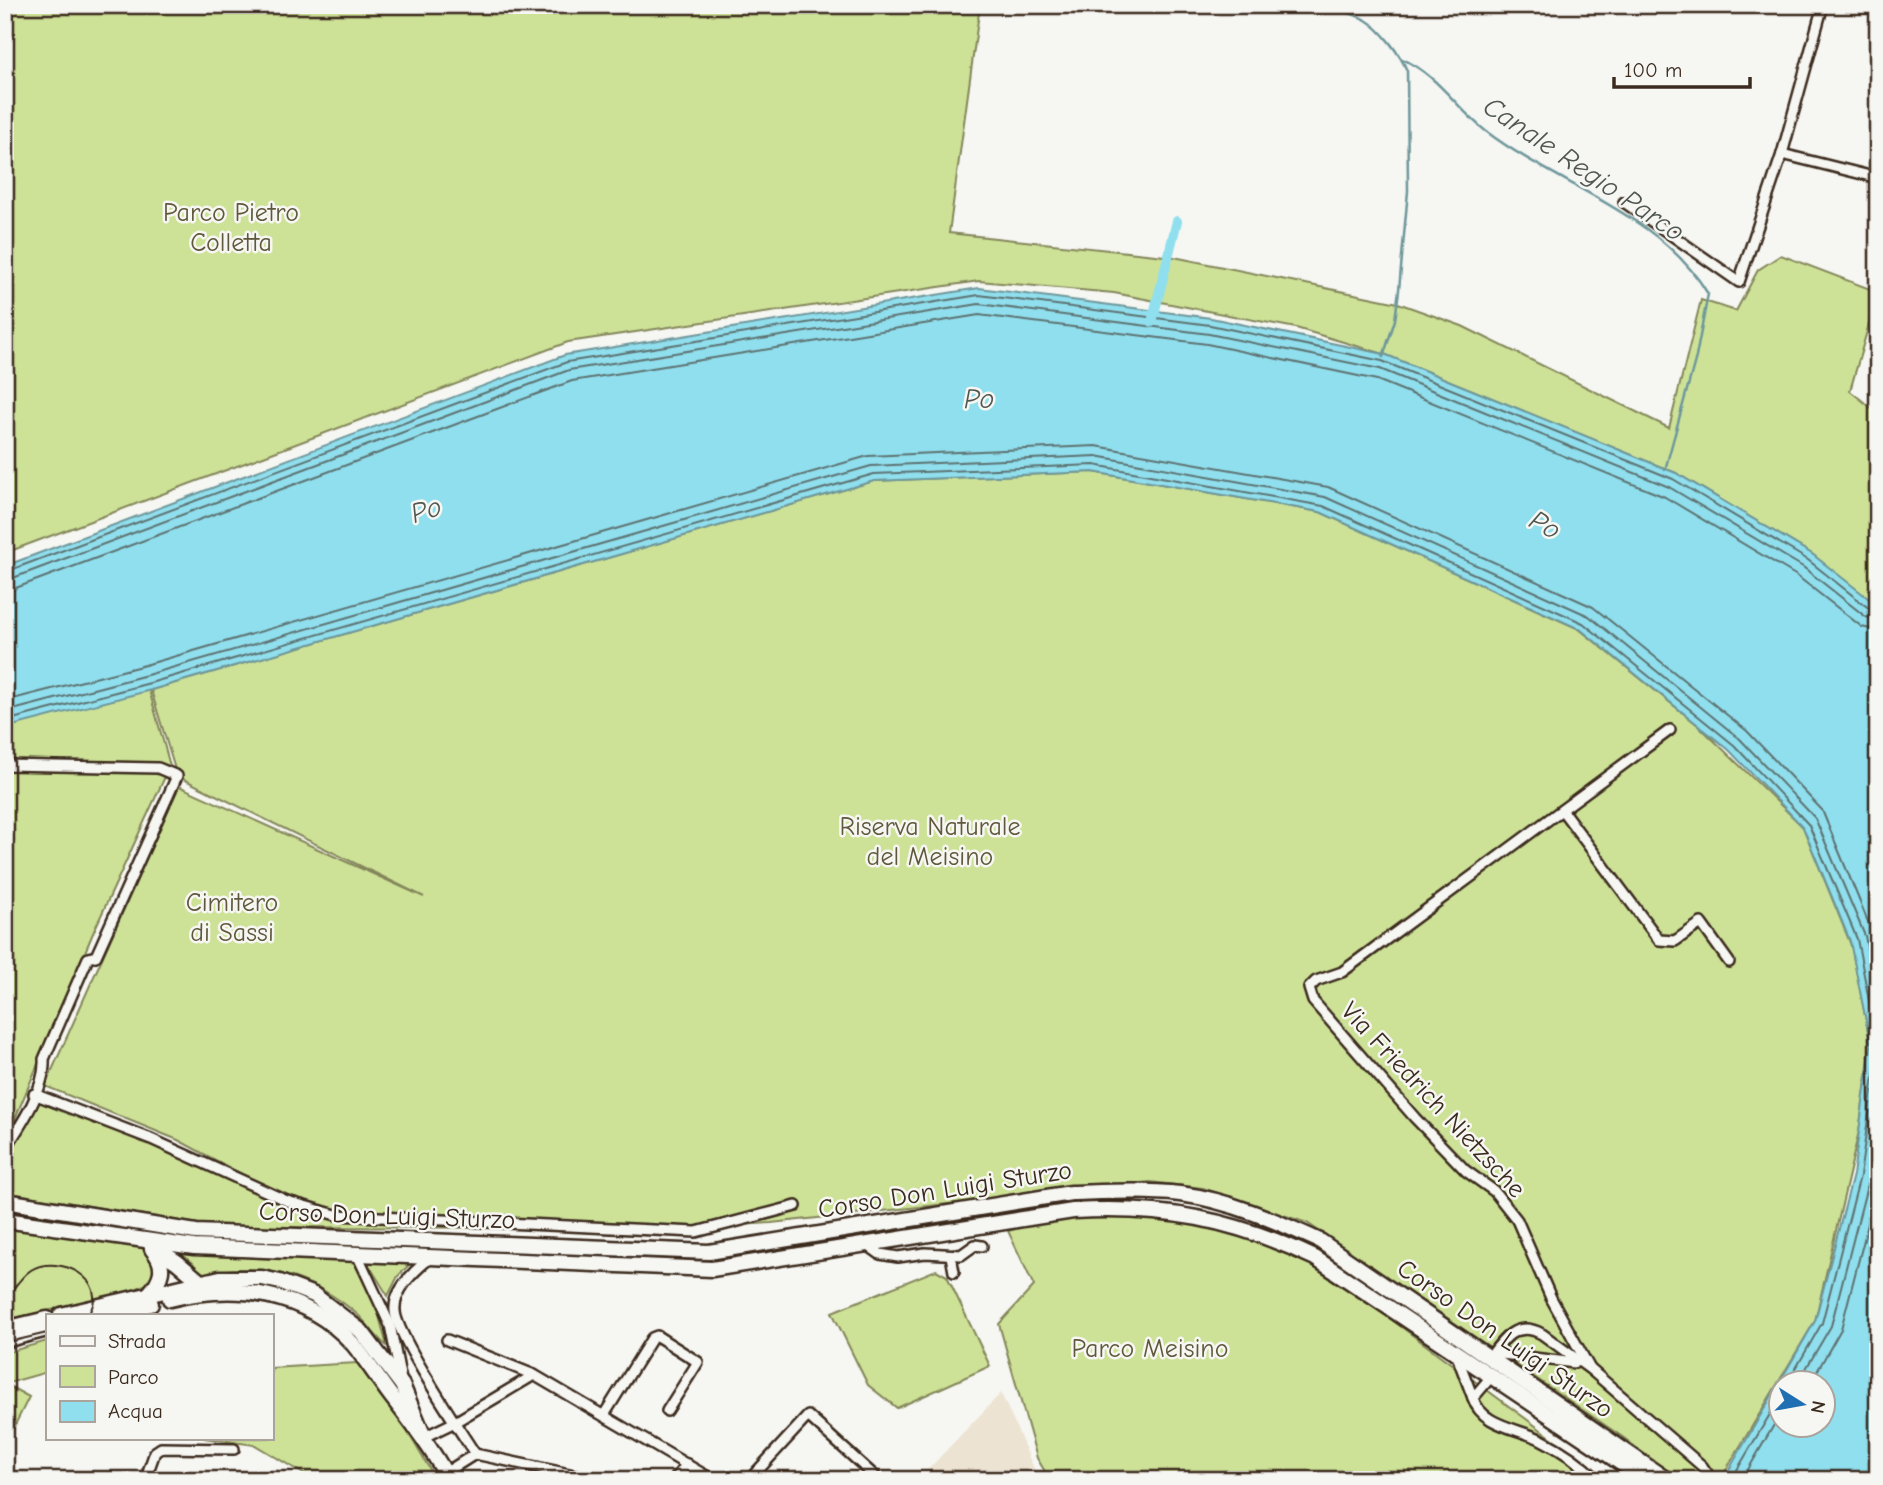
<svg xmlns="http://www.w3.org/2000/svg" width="1883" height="1485" viewBox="0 0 1883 1485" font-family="'Comic Neue',sans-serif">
<rect width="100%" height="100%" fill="#f6f6f2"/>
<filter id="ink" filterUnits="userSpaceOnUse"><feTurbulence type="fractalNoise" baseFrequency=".0143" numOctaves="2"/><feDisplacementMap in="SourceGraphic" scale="14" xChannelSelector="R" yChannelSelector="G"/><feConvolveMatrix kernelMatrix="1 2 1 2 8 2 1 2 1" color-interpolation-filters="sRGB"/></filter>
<g filter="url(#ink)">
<!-- built -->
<polygon fill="#ece3d2" points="1001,1393 1039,1480 918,1480"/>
<!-- green -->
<g fill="#cde297" stroke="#84865a" stroke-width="2">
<polygon points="5,5 980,5 949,233 1174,257 1398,303 1462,326 1669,428 1701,300 1736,311 1758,270 1781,255 1878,292 1850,391 1878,413 1878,607 1812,554 1676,473 1384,354 1296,328 1114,293 979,281 568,342 5,553"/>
<polygon points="1093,472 1320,512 1579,629 1699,726 1803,827 1851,945 1871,1046 1859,1131 1815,1321 1720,1480 1678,1480 1624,1438 1307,1223 1203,1188 1150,1182 771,1223 691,1228 217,1227 5,1192 5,1159 39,1100 150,1141 288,1199 178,1140 45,1086 179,786 424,897 177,776 151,690 874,481"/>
<polygon points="146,679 170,766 93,933 14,1121 5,1135 5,714"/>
<polygon points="1102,1215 1147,1215 1238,1232 1316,1264 1609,1480 1050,1480 1037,1458 999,1324 1034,1286 1008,1231 1053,1219"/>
<polygon points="5,1224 143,1248 151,1252 158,1267 151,1282 124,1294 5,1320"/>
<path d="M179 1253 353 1261 375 1301 387 1346C377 1339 368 1324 358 1315 315 1277 257 1259 201 1275L193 1263Z"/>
<polygon points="367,1262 410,1264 398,1276 388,1296"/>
<polygon points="936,1270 947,1276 990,1366 897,1408 868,1385 832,1312"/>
<polygon points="47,1341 47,1372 5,1384 5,1353"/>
<polygon points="357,1363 400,1419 435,1478 432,1480 314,1480 255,1445 204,1438 271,1438 271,1368"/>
<polygon points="7,1385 29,1397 13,1429 5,1425"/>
</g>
<!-- water -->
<path fill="#90dfee" stroke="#6e979b" stroke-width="2" fill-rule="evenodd" d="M979 288 1211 318 1384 354 1676 473 1812 554 1878 606V1480H1723L1815 1321 1853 1175 1871 1046 1850 941 1827 885 1803 827 1729 750 1580 629 1320 512 1093 472 874 481 151 690 5 728V566L565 355ZM1782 1384H1824V1426H1782Z"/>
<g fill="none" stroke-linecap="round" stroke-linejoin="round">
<!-- shore -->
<g stroke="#5d7271" stroke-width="2">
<polyline points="5,572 567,362 979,295 1210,325 1382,361 1673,479 1808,560 1871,610 1878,611"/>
<polyline points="5,581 569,370 979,304 1209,334 1380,369 1669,487 1803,567 1866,617 1878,620"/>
<polyline points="5,592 572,381 979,315 1207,344 1377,380 1665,497 1797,576 1862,627 1878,631"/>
<polyline points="5,701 145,665 868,456 1096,446 1328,487 1593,607 1747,731 1822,810 1878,946"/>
<polyline points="5,712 147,675 871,466 1096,456 1325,497 1589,616 1740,739 1815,818 1865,936 1878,1001"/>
<polyline points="5,721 150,683 874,474 1094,465 1323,506 1583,623 1734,745 1809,825 1857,939 1878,1047 1860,1176 1822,1323 1787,1384"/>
<polyline points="1797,1384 1831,1326 1869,1178 1878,1111"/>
<polyline points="1810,1384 1841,1329 1878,1185"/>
<polyline points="1731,1480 1782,1394"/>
<polyline points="1742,1480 1782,1411"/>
</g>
<!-- stream -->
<g stroke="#6e979b" stroke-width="2.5">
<path d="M1336 5C1346 14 1355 14 1366 20 1381 29 1401 55 1407 71L1408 191 1399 290 1395 320 1383 357"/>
<path d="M1402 59C1437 74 1457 109 1487 132 1558 186 1660 213 1708 294L1696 357 1665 470"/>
</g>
<!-- canal -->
<polyline stroke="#90dfee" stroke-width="10" points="1152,322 1177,221"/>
<!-- minor casing -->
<g stroke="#3b2a1e" stroke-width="14">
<g id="minor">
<polyline points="1782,154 1878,178"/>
<polyline points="1624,202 1739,282 1782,154 1823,5"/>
<path d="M5 765 158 768 177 776 96 956 88 958 44 1059C46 1088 21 1125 5 1149"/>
<polyline points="1562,810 1659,940 1675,941 1701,923 1729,962"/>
<polyline points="34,1094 151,1139 287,1201 336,1215 696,1232 796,1206"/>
<polyline points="866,1244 880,1254 898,1257 925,1253 961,1255 975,1245 982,1246"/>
<polyline points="356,1252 390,1325 401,1380"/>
<polyline points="951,1256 954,1272"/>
<path d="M430 1258C415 1270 393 1290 395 1311 396 1335 459 1429 475 1454"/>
<polyline points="447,1340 534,1375 713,1480"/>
<polyline points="1457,1356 1473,1398 1490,1378"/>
<path d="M1490 1357C1504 1338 1517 1320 1542 1334L1590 1369 1702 1466 1707 1473V1480"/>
<polyline points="1490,1357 1502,1354 1575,1363"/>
<polyline points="1590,1369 1551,1298 1517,1220 1494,1191 1466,1171 1415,1118 1313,1001 1309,988 1316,981 1342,972 1670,730"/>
<path d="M1473 1398C1481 1425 1516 1428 1540 1439 1560 1449 1582 1464 1598 1480"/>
<polyline points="604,1415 652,1338 657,1336 698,1362 667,1411"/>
<polyline points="424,1437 455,1422 534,1375"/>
<polyline points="475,1454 598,1480"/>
<polyline points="445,1473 475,1454"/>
<polyline points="145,1480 155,1452 161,1448 234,1449"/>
<polyline points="674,1480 687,1464"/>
<polyline points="749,1480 808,1416 879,1480"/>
</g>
</g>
<!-- primary casing -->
<g stroke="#3b2a1e" stroke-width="19">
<g id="primary">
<path d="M5 1201 196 1232 709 1252 1071 1193C1108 1192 1144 1190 1180 1194 1229 1200 1276 1221 1320 1241L1667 1480"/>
<path d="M5 1220 194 1247 712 1269 1073 1211C1164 1206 1233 1219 1315 1258L1646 1480"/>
<polyline points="151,1245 177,1262 204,1285"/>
<path d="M148 1295C162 1279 167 1266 152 1249"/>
<path d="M170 1299C236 1283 305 1291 353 1344 367 1361 378 1379 391 1396 412 1423 432 1449 449 1480"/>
<polyline points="61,1315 220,1278 262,1278 280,1282 314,1295 361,1331 402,1385 424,1437"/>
<polyline points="104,1315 151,1304"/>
<polyline points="5,1329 47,1319"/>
<polyline points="5,1340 47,1329"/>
</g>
</g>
<!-- minor -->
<use href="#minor" stroke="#f6f6f2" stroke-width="9"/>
<!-- primary -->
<use href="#primary" stroke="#f6f6f2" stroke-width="14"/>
<!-- tram -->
<g stroke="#3b2a1e" stroke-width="2">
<path d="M5 1300C13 1290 20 1277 31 1270 59 1253 112 1280 88 1315"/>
<polyline points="5,1343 47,1333"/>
</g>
</g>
</g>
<g text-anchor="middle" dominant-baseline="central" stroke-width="5" stroke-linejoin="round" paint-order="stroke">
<!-- park labels -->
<g font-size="26" fill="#60583c" stroke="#f6f6f2">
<text x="231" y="213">Parco Pietro<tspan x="231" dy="30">Colletta</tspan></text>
<text x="930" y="827">Riserva Naturale<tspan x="930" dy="30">del Meisino</tspan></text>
<text x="232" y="903">Cimitero<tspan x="232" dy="30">di Sassi</tspan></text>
<text x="1150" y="1349">Parco Meisino</text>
</g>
<!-- street labels -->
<g font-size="26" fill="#3b2a1e" stroke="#f6f6f2">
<text transform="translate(1433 1100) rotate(47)">Via Friedrich Nietzsche</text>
<text transform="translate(945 1190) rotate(-9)">Corso Don Luigi Sturzo</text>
<text transform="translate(387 1216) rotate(2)">Corso Don Luigi Sturzo</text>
<text transform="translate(1505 1339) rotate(35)">Corso Don Luigi Sturzo</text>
</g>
<!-- water labels -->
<g font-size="28" font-style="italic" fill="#505752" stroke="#f6f6f2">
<text transform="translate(1584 169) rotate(34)">Canale Regio Parco</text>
<text transform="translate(979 399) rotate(-1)">Po</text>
<text transform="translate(426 510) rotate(-18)">Po</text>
<text transform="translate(1545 525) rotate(29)">Po</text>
</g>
</g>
<!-- margin -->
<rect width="1883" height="1485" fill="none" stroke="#f6f6f2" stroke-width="28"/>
<rect x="14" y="14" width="1855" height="1457" fill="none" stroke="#3b2a1e" stroke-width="2.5" filter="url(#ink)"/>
<!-- legend -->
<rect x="46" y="1314" width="228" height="126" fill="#f6f6f2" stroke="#aba49d" stroke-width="2"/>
<rect x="60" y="1336" width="35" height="10" fill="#f6f6f2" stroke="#aba49d" stroke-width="2"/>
<text x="108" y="1348" font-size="21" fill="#3b2a1e">Strada</text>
<rect x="60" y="1366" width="35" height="21" fill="#cde297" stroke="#aba49d" stroke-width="2"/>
<text x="108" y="1384" font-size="21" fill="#3b2a1e">Parco</text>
<rect x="60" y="1401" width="35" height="21" fill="#90dfee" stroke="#aba49d" stroke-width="2"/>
<text x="108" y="1418" font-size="21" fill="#3b2a1e">Acqua</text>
<!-- north arrow -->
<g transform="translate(1802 1404) rotate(101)"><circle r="33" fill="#f6f6f2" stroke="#aba49d" stroke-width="2"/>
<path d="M0-5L12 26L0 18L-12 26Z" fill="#1f6fb2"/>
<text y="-10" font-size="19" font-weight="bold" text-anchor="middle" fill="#3b2a1e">N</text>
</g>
<!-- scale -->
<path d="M1614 77v10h136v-10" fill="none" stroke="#3b2a1e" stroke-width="3.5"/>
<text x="1624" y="77" font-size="21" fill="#3b2a1e" stroke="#f6f6f2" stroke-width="5" paint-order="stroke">100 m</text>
</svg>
